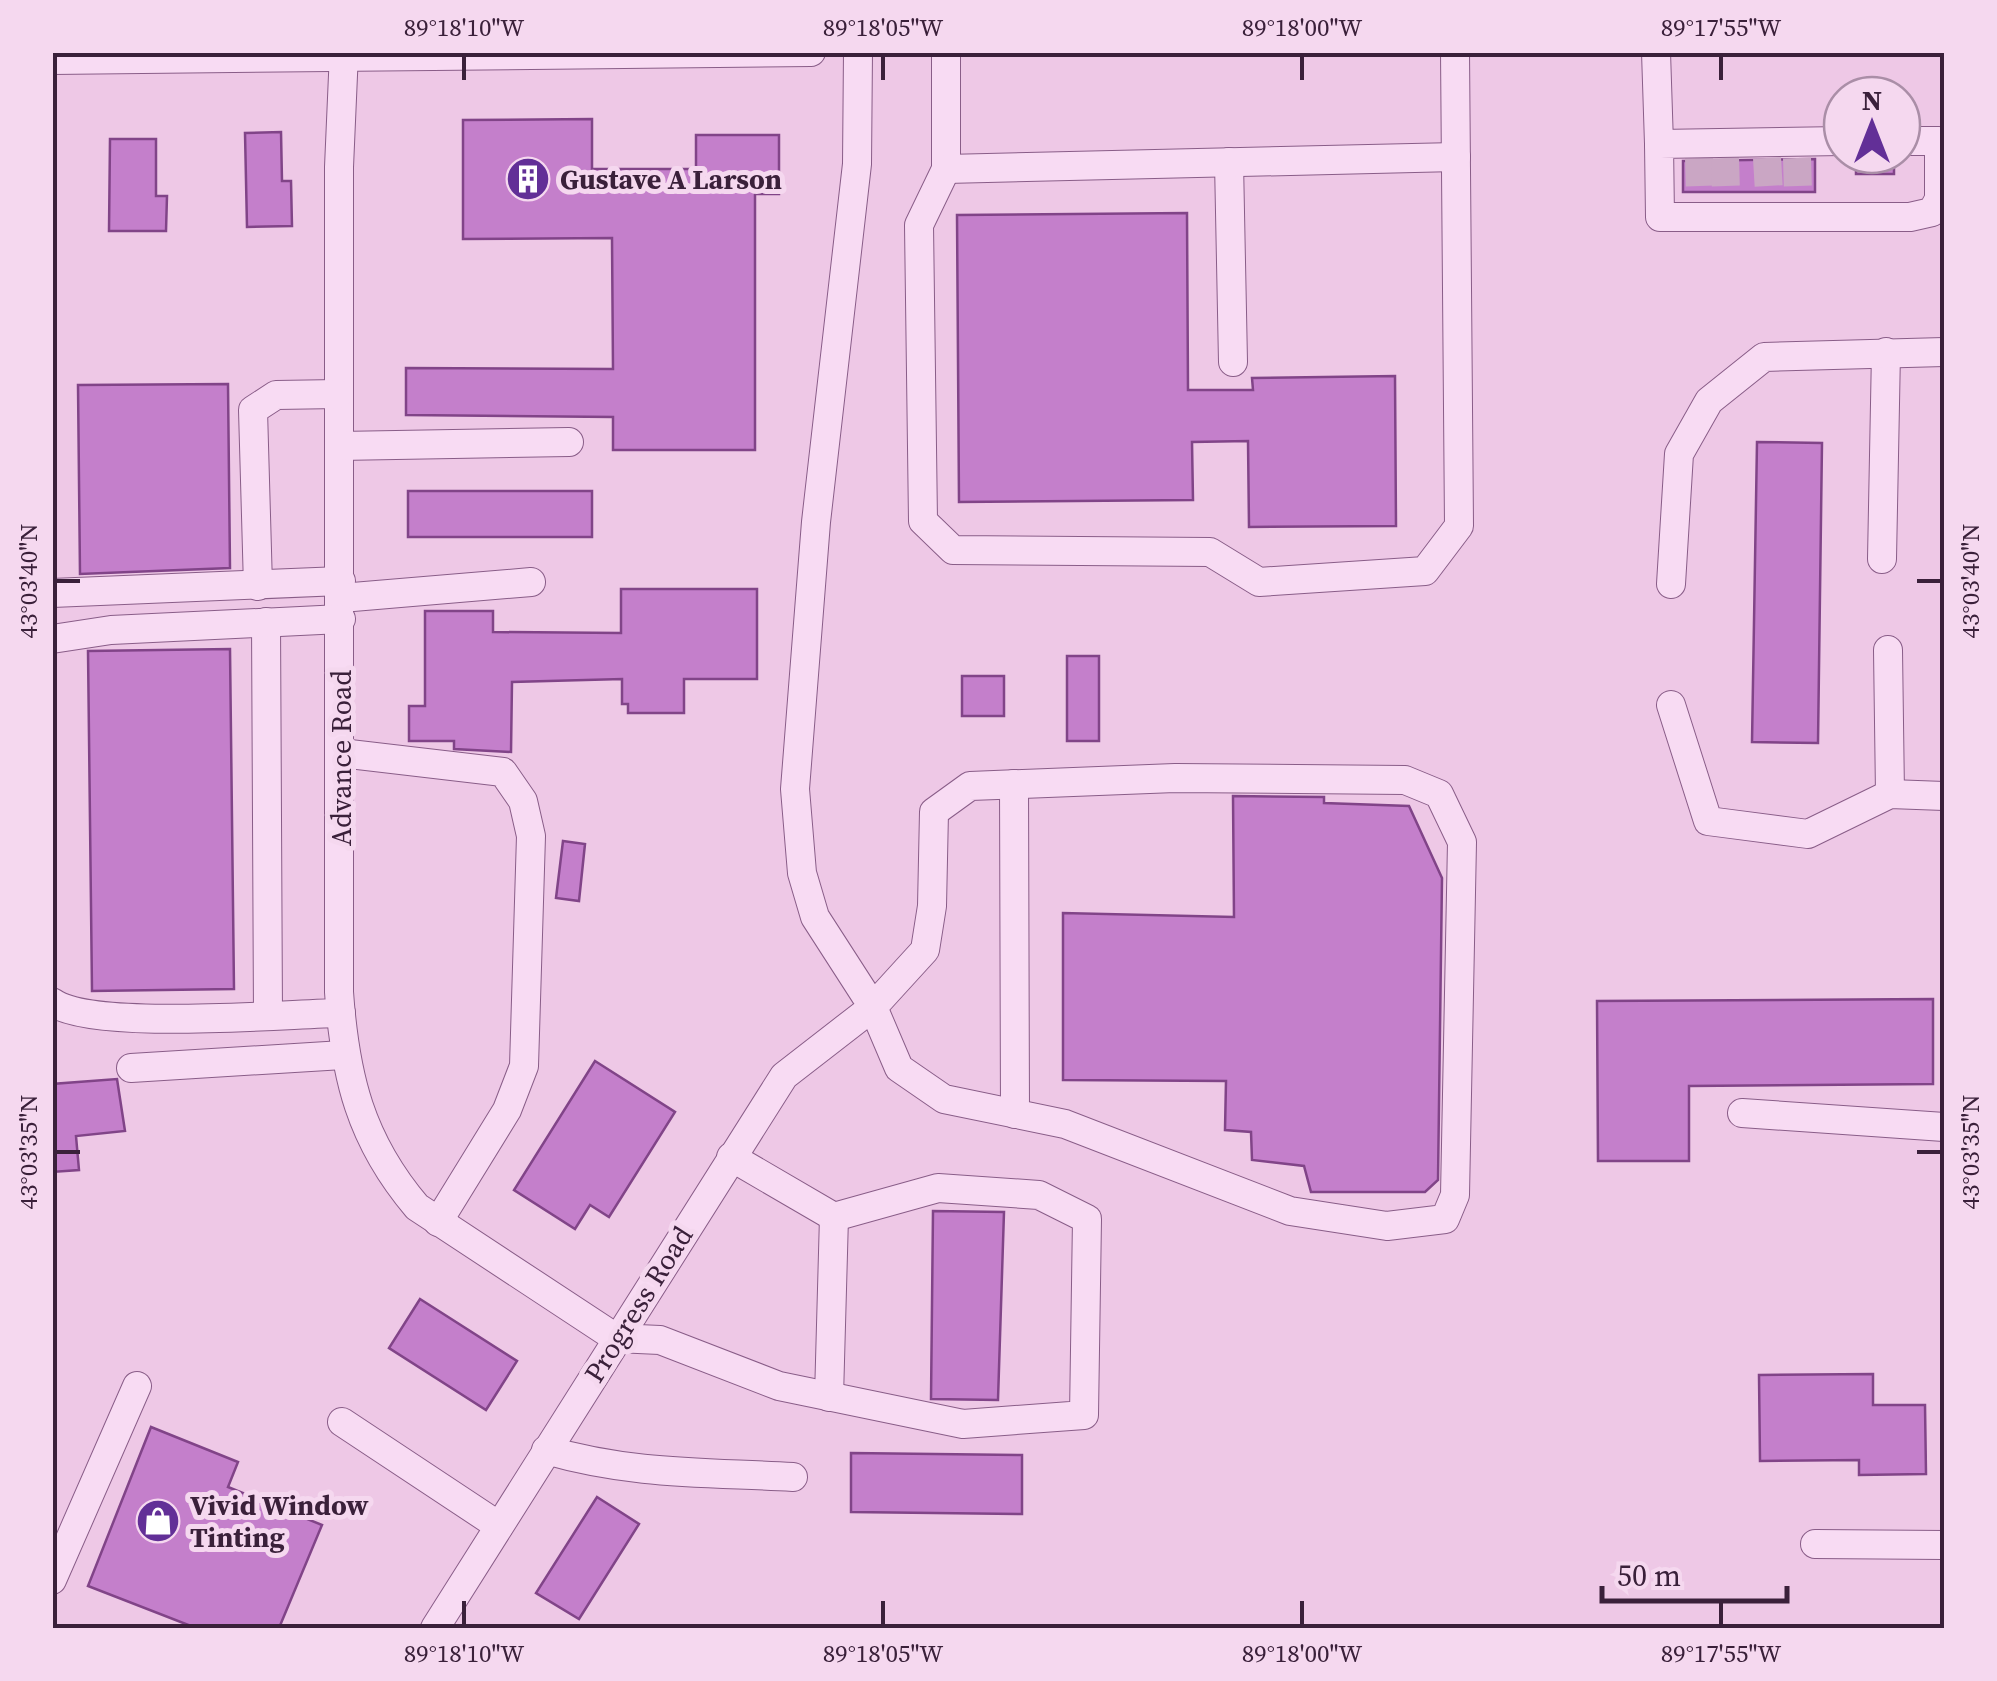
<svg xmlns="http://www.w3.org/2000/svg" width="1997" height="1681" viewBox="0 0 1997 1681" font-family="'Source Serif 4',serif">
<rect width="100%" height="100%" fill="#eec8e6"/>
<!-- building -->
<g fill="#c47fcb" stroke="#814488" stroke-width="2.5">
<polygon points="592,119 592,169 696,169 696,135 779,135 779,194 755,194 755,450 613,450 613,417 406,415 406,368 613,369 612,238 463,239 463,120"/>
<polygon points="281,132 282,181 291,181 292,226 247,227 245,133"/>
<polygon points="110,139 156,139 156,196 167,196 166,231 109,231"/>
<rect x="1856" y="155" width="38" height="19"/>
<polygon points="1815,159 1815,192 1683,192 1683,161"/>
<polygon points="1187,213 1188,390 1253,390 1252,378 1395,376 1396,526 1249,527 1248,441 1192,442 1193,500 959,502 957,215"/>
<polygon points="228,384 230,568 80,574 78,385"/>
<polygon points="1757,442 1822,443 1818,743 1752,742"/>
<rect x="408" y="491" width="184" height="46"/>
<polygon points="621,589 757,589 757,679 684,679 684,713 628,713 628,704 622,704 622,679 512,682 511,752 454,749 454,741 409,741 409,706 425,706 425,611 493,611 493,632 621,633"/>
<polygon points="230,649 234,989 92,991 88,651"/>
<rect x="1067" y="656" width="32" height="85"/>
<rect x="962" y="676" width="42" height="40"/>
<polygon points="1233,796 1324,797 1324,803 1409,806 1442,878 1438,1180 1425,1192 1311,1192 1304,1166 1252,1160 1251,1132 1225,1130 1226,1081 1063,1080 1063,913 1234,917"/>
<polygon points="563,841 585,844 579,901 556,898"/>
<polygon points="1933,999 1933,1084 1689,1086 1689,1161 1598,1161 1597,1001"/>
<polygon points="595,1061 675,1112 609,1217 590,1205 575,1229 514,1190"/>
<polygon points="117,1079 125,1131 76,1136 79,1170 52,1172 52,1084"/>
<polygon points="933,1211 1004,1212 998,1400 931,1399"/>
<polygon points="420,1299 517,1361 486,1410 389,1348"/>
<polygon points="1873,1374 1873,1405 1925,1405 1926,1474 1859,1475 1859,1460 1760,1461 1759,1375"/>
<polygon points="151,1427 238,1462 228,1487 322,1525 279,1628 196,1628 88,1586"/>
<polygon points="851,1453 1022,1455 1022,1514 851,1512"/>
<polygon points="597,1497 639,1524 579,1619 536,1593"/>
</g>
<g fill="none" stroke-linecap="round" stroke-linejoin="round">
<!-- minor-tunnel -->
<g stroke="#caa6c4" stroke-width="28" stroke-dasharray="28 14" stroke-linecap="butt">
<polyline points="1699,158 1700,192"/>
<polyline points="1725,158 1726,192"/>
<polyline points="1767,158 1769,192"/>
<polyline points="1797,158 1798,192"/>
</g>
<!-- minor casing -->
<g stroke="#895d88" stroke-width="30">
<g id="minor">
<path d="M344 52 339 167V992C345 1076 360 1140 417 1207L616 1338 660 1340 779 1386 963 1424 1084 1415 1087 1219 1039 1195 938 1188 834 1217 731 1157"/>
<polyline points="946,52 946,169 919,225 923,521 953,550 1210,552 1259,582 1425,571 1459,526 1455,52"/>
<polyline points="1656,52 1659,144"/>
<polyline points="52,60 811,52"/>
<polyline points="1842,141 1659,144 1660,217 1910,217 1932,212 1939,199 1939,141 1904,141"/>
<polyline points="1229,162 1233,362"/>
<polyline points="946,169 1456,157"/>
<polyline points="339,446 569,442"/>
<polyline points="1882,559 1886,352"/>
<polyline points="1671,584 1679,454 1709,401 1764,357 1944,352"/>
<polyline points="258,586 253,410 276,395 338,394"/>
<polyline points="52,593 341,581"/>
<polyline points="341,598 531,582"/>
<polyline points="266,622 268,1015"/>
<polyline points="52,639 111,630 341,619"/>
<polyline points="1888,650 1890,794"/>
<polyline points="1671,705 1708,821 1808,834 1890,794 1944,796"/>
<polyline points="341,753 503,772 523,801 531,836 524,1066 507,1110 438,1222"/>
<polyline points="1014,784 1015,1114"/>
<path d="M52 1002C92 1031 283 1014 341 1013"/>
<polyline points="131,1068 343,1055"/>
<polyline points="1742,1113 1944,1127"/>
<polyline points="829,1397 834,1217"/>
<polyline points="342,1422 499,1526"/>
<path d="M546 1450C633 1475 704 1472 793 1477"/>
<polyline points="1815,1544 1944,1545"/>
<polyline points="52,1580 137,1386"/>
<polyline points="435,1628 784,1076 873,1007 925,950 932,906 934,812 970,786 1175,778 1405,780 1439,794 1462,842 1455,1195 1445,1219 1387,1226 1290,1211 1065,1124 944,1099 899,1068 873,1007 815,917 802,873 795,789 816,522 857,164 858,52"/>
</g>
</g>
<!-- minor -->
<use href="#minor" stroke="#f8dbf3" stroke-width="28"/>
</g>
<!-- ticks -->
<path fill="none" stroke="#3a203a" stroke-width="4" d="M464 55V80M883 55V80M1302 55V80M1721 55V80M55 581H80M1917 581H1942M55 1152H80M1917 1152H1942M464 1601V1626M883 1601V1626M1302 1601V1626M1721 1601V1626"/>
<!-- icons -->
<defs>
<g id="building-disc" transform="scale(2.25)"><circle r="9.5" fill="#622f97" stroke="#f5d8ef"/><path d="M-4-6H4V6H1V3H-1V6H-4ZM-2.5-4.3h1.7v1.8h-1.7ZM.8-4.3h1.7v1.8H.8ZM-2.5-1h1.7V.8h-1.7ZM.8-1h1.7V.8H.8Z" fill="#fff"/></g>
<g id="shop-disc" transform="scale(2.25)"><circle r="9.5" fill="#622f97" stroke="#f5d8ef"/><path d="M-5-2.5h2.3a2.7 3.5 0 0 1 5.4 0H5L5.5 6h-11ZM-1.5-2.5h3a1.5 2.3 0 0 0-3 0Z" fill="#fff"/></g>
</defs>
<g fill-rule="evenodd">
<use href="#building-disc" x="528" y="179"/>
<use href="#shop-disc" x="158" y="1521"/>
</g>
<g text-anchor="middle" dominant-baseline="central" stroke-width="10" stroke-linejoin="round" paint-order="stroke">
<!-- poi labels -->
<g font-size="28" font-weight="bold" fill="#3a203a" stroke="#f5d8ef" text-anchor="start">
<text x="560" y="179">Gustave A Larson</text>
<text x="190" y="1505">Vivid Window<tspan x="190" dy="32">Tinting</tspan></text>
</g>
<!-- street labels -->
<g font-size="28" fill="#3a203a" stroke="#f5d8ef">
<text transform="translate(341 758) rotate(-90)">Advance Road</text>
<text transform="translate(638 1304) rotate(-58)">Progress Road</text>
</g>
</g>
<!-- border -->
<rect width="1997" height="1681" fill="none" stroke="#f5d8ef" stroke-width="110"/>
<!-- north arrow -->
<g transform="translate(1872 125)"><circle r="48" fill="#f5d8ef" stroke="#aa8ea7" stroke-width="2.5"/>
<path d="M0-8L18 38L0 25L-18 38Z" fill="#622f97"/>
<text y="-15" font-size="28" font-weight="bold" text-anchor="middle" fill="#3a203a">N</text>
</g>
<!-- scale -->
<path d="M1602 1586v15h185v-15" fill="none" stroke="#3a203a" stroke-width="5"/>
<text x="1617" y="1586" font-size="30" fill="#3a203a" stroke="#f5d8ef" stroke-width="8" paint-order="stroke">50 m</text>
<rect x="55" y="55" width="1887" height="1571" fill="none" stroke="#3a203a" stroke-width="4"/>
<g font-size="25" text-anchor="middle" fill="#3a203a">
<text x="464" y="36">89°18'10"W</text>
<text x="883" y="36">89°18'05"W</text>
<text x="1302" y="36">89°18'00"W</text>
<text x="1721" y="36">89°17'55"W</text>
<text transform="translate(28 581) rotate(-90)" y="9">43°03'40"N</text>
<text transform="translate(1970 581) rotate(-90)" y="9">43°03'40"N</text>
<text transform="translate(28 1152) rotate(-90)" y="9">43°03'35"N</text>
<text transform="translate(1970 1152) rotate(-90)" y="9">43°03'35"N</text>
<text x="464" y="1662">89°18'10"W</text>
<text x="883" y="1662">89°18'05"W</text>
<text x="1302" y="1662">89°18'00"W</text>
<text x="1721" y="1662">89°17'55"W</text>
</g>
</svg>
